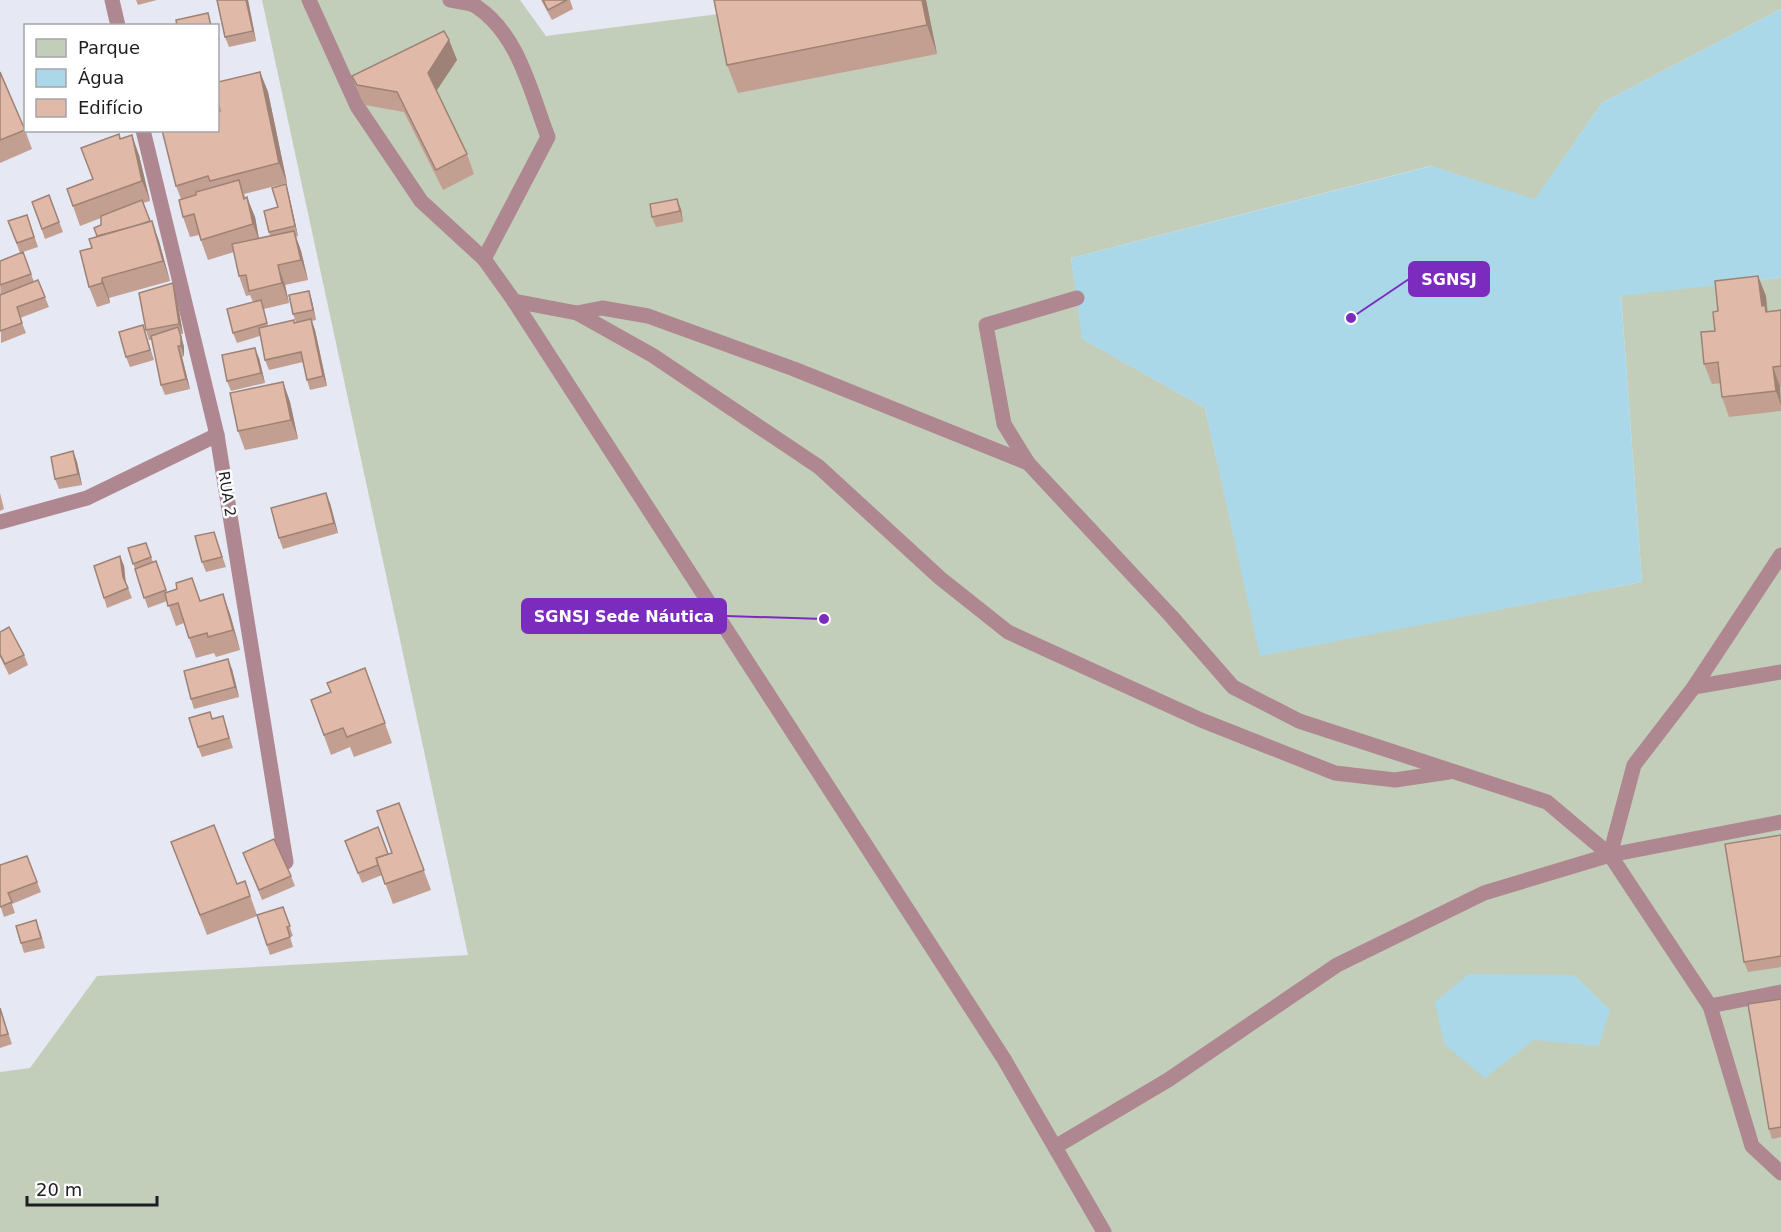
<svg xmlns="http://www.w3.org/2000/svg" width="1781" height="1232" viewBox="0 0 1781 1232" font-family="'DejaVu Sans',sans-serif">
<rect width="100%" height="100%" fill="#e6e8f3"/>
<!-- green -->
<polygon fill="#c2ceb9" points="262,0 520,0 546,36 829,0 1781,0 1781,9 1602,103 1535,200 1430,166 1071,258 1083,339 1205,408 1261,655 1642,582 1621,295 1781,278 1781,1232 0,1232 0,1072 30,1068 97,976 468,955"/>
<!-- water -->
<g fill="#abd8e8">
<polygon points="1781,9 1781,278 1621,296 1642,582 1260,656 1205,408 1082,339 1071,258 1431,166 1535,199 1602,103"/>
<polygon points="1469,974 1574,975 1610,1010 1599,1046 1534,1040 1485,1078 1444,1044 1435,1002"/>
</g>
<g fill="none" stroke-linecap="round" stroke-linejoin="round">
<!-- lane -->
<g stroke="#af8790" stroke-width="15">
<polyline points="112,0 118,26"/>
<polyline points="309,0 357,106 421,201 484,259 514,301 1004,1059 1104,1232"/>
<path d="M450 0C458 2 471 2 477 7 519 35 531 93 548 137L484 259"/>
<polyline points="143,130 217,435 286,862"/>
<polyline points="1077,298 986,325 1004,424 1028,463 1171,616 1233,687 1299,721 1547,802 1610,855 1710,1006 1752,1146 1781,1173"/>
<polyline points="514,301 577,313 652,355 819,467 940,578 1008,632 1201,720 1335,773 1395,780 1449,772"/>
<polyline points="577,313 602,308 648,316 794,369 1028,463"/>
<polyline points="0,522 87,498 217,435"/>
<polyline points="1694,687 1781,672"/>
<polyline points="1610,855 1634,765 1694,687 1781,555"/>
<polyline points="1710,1006 1781,992"/>
<polyline points="1055,1147 1168,1080 1337,965 1484,893 1610,855 1781,822"/>
</g>
</g>
<!-- wall -->
<g fill="#c29f90">
<polygon points="136,0 157,0 138,5"/>
<polygon points="217,0 248,0 256,41 229,47 225,37"/>
<polygon points="541,0 570,0 573,9 552,20"/>
<polygon points="714,0 926,0 937,54 738,93 727,65"/>
<polygon points="449,40 457,60 436,91 467,154 474,174 443,190 404,112 365,105 360,96 352,76"/>
<polygon points="0,72 25,130 32,149 0,163"/>
<polygon points="260,72 268,92 287,183 244,194 255,217 259,239 270,236 269,232 278,207 289,195 298,236 296,237 301,251 308,280 285,285 289,303 264,309 268,326 296,322 293,314 309,291 312,301 316,320 312,321 315,330 327,386 310,390 307,380 303,362 269,370 265,360 260,336 237,343 233,333 253,302 250,295 246,296 239,276 234,252 208,260 199,235 190,237 183,217 181,199 176,186 220,111"/>
<polygon points="121,139 139,155 150,201 143,203 159,241 170,281 109,298 110,303 97,307 89,287 92,248 101,225 101,218 80,226 67,189 93,180"/>
<polygon points="49,195 63,232 45,239 32,202"/>
<polygon points="681,209 683,222 656,227 652,217"/>
<polygon points="27,215 38,247 23,252 34,282 38,280 49,307 20,318 26,333 1,343 0,261 20,253 8,221"/>
<polygon points="1758,276 1766,296 1768,312 1781,310 1781,387 1780,387 1781,411 1729,417 1722,397 1721,383 1712,384 1704,364 1715,331 1718,311"/>
<polygon points="176,294 183,334 181,334 184,347 184,356 182,357 190,389 165,395 161,385 152,340 149,340 146,330"/>
<polygon points="143,325 154,360 130,367 126,357"/>
<polygon points="259,358 265,383 231,391 227,381"/>
<polygon points="283,382 290,402 298,439 245,450 238,431"/>
<polygon points="73,451 77,462 82,485 59,489 55,479"/>
<polygon points="0,493 4,509 0,511"/>
<polygon points="330,503 338,533 283,549 279,538"/>
<polygon points="214,532 226,567 206,572 202,562"/>
<polygon points="146,543 153,562 156,561 167,592 201,601 230,614 240,650 216,657 214,653 196,658 184,623 176,626 167,601 148,608 128,548"/>
<polygon points="120,556 124,566 126,583 132,598 107,608 104,598"/>
<polygon points="0,632 24,655 28,665 9,675 0,657"/>
<polygon points="365,668 392,743 354,757 350,747 331,755 311,700 331,692"/>
<polygon points="232,669 239,697 194,709 191,699"/>
<polygon points="223,716 233,748 202,757 198,747"/>
<polygon points="399,803 431,890 393,904 382,875 362,883 345,841 388,854 392,853"/>
<polygon points="1781,835 1781,967 1748,972 1744,962"/>
<polygon points="171,842 237,884 245,881 257,915 283,907 293,936 290,937 293,947 270,955 257,916 207,935"/>
<polygon points="243,853 291,876 295,886 262,900"/>
<polygon points="27,856 41,892 12,904 15,913 4,917 0,905"/>
<polygon points="40,930 45,948 24,953 21,943"/>
<polygon points="1781,999 1781,1137 1772,1139 1769,1129"/>
<polygon points="0,1008 12,1044 0,1048"/>
</g>
<!-- shaded-wall -->
<g fill="#9e8276">
<polygon points="246,0 248,0 256,41 253,31"/>
<polygon points="922,0 926,0 937,54 927,25"/>
<polygon points="449,40 457,60 435,93 428,73"/>
<polygon points="260,72 268,92 287,183 279,163"/>
<polygon points="132,135 139,155 150,201 142,181"/>
<polygon points="286,184 289,195 298,236 295,226"/>
<polygon points="247,197 255,217 260,244 253,224"/>
<polygon points="677,199 681,209 683,222 680,211"/>
<polygon points="152,221 159,241 170,281 163,261"/>
<polygon points="294,231 301,251 308,280 301,260"/>
<polygon points="278,265 285,285 289,303 282,283"/>
<polygon points="1758,276 1766,296 1767,311 1772,325 1762,306"/>
<polygon points="102,278 109,298 110,303 102,283"/>
<polygon points="173,283 176,294 183,334 179,324"/>
<polygon points="309,291 312,301 316,320 313,310"/>
<polygon points="311,319 315,330 327,386 323,376"/>
<polygon points="178,327 184,347 184,356 181,346"/>
<polygon points="178,346 182,357 190,389 186,379"/>
<polygon points="255,348 259,358 265,383 261,373"/>
<polygon points="1773,367 1780,387 1781,406 1776,391"/>
<polygon points="283,382 290,402 298,439 291,420"/>
<polygon points="73,451 77,462 82,485 78,474"/>
<polygon points="326,493 330,503 338,533 334,523"/>
<polygon points="120,556 124,566 126,587 123,577"/>
<polygon points="223,594 230,614 240,650 233,630"/>
<polygon points="228,659 232,669 239,697 235,687"/>
</g>
<!-- building -->
<g fill="#e1b9a8" stroke="#9e8276" stroke-width="1.5">
<polygon points="217,0 246,0 253,31 225,37"/>
<polygon points="543,0 567,0 548,10"/>
<polygon points="714,0 922,0 927,25 727,65"/>
<polygon points="208,13 211,26 177,26 176,20"/>
<polygon points="444,31 449,40 428,73 467,154 436,170 397,92 357,85 352,76"/>
<polygon points="0,72 25,130 0,140"/>
<polygon points="260,72 279,163 210,181 208,176 176,186 162,130 218,130 218,112 220,111 218,102 218,82"/>
<polygon points="119,134 120,139 132,135 142,181 73,206 67,189 93,179 81,148"/>
<polygon points="239,180 244,199 247,197 253,224 201,240 194,214 183,217 179,200 196,195 196,192"/>
<polygon points="286,184 295,226 269,232 264,211 278,207 272,188"/>
<polygon points="49,195 59,222 42,229 32,202"/>
<polygon points="677,199 680,211 652,217 650,204"/>
<polygon points="142,200 150,221 139,225 97,236 94,228 101,225 101,216"/>
<polygon points="27,215 34,237 17,243 8,221"/>
<polygon points="152,221 163,261 102,278 102,283 89,287 80,251 92,248 89,239"/>
<polygon points="294,231 301,260 278,265 282,283 249,291 246,275 239,276 232,244"/>
<polygon points="23,252 31,274 0,285 0,261"/>
<polygon points="1758,276 1762,306 1765,305 1766,312 1781,310 1781,366 1773,367 1776,391 1722,397 1718,362 1704,364 1701,332 1715,331 1713,312 1718,311 1715,281"/>
<polygon points="38,280 45,297 17,307 22,323 0,331 0,295"/>
<polygon points="173,283 179,324 146,330 139,293"/>
<polygon points="309,291 313,310 293,314 289,295"/>
<polygon points="261,300 267,323 233,333 227,309"/>
<polygon points="311,319 323,376 307,380 301,352 265,360 259,328 294,320 294,323"/>
<polygon points="143,325 150,350 126,357 119,332"/>
<polygon points="178,327 181,337 181,346 178,346 186,379 161,385 151,336"/>
<polygon points="255,348 261,373 227,381 222,355"/>
<polygon points="283,382 291,420 238,431 230,393"/>
<polygon points="73,451 78,474 55,479 51,457"/>
<polygon points="326,493 334,523 279,538 271,508"/>
<polygon points="214,532 222,557 202,562 195,536"/>
<polygon points="146,543 151,557 133,564 128,548"/>
<polygon points="120,556 123,577 128,588 104,598 94,566"/>
<polygon points="156,561 166,590 144,598 135,569"/>
<polygon points="192,578 200,601 223,594 233,630 208,637 207,633 189,638 178,603 168,606 165,593 177,589 176,583"/>
<polygon points="9,627 24,655 5,664 0,654 0,632"/>
<polygon points="228,659 235,687 191,699 184,671"/>
<polygon points="365,668 385,723 347,737 343,728 324,735 311,700 331,692 327,683"/>
<polygon points="210,712 212,719 223,716 229,738 198,747 189,718"/>
<polygon points="399,803 424,870 385,884 376,858 392,853 377,811"/>
<polygon points="214,825 237,884 245,881 250,896 200,915 171,842"/>
<polygon points="378,827 388,854 376,858 378,865 358,873 345,841"/>
<polygon points="1781,835 1781,956 1744,962 1725,844"/>
<polygon points="274,839 291,876 259,890 243,853"/>
<polygon points="27,856 37,882 8,893 12,902 0,907 0,865"/>
<polygon points="283,907 290,926 287,927 290,937 267,945 257,915"/>
<polygon points="36,920 41,938 21,943 16,926"/>
<polygon points="1781,999 1781,1127 1769,1129 1748,1004"/>
<polygon points="0,1008 8,1034 0,1036"/>
</g>
<g text-anchor="middle" dominant-baseline="central" stroke-width="5" stroke-linejoin="round" paint-order="stroke">
<!-- street labels -->
<g font-size="15" fill="#1e1e22" stroke="#fff">
<text transform="translate(227 494) rotate(81)">RUA 2</text>
</g>
</g>
<!-- callouts -->
<path fill="none" stroke="#7b2cbf" stroke-width="2" d="M1351 318L1409 279M824 619L726 616"/>
<g fill="#7b2cbf" stroke="#fff" stroke-width="2">
<circle cx="1351" cy="318" r="6"/>
<circle cx="824" cy="619" r="6"/>
</g>
<g fill="#7b2cbf" stroke="#7b2cbf" stroke-width="2">
<rect x="1409" y="262" width="80" height="34" rx="6"/>
<rect x="522" y="599" width="204" height="34" rx="6"/>
</g>
<g font-size="16" text-anchor="middle" font-weight="bold" fill="#fff">
<text x="1449" y="285">SGNSJ</text>
<text x="624" y="622">SGNSJ Sede Náutica</text>
</g>
<!-- legend -->
<rect x="24" y="24" width="195" height="108" fill="#ffffff" stroke="#a5a5a7" stroke-width="1.5"/>
<rect x="36" y="39" width="30" height="18" fill="#c2ceb9" stroke="#a5a5a7" stroke-width="1.5"/>
<text x="78" y="54" font-size="18" fill="#1e1e22">Parque</text>
<rect x="36" y="69" width="30" height="18" fill="#abd8e8" stroke="#a5a5a7" stroke-width="1.5"/>
<text x="78" y="84" font-size="18" fill="#1e1e22">Água</text>
<rect x="36" y="99" width="30" height="18" fill="#e1b9a8" stroke="#a5a5a7" stroke-width="1.5"/>
<text x="78" y="114" font-size="18" fill="#1e1e22">Edifício</text>
<!-- scale -->
<path d="M27 1196v9h130v-9" fill="none" stroke="#1e1e22" stroke-width="3"/>
<text x="36" y="1196" font-size="18" fill="#1e1e22" stroke="#ffffff" stroke-width="4.5" paint-order="stroke">20 m</text>
</svg>
